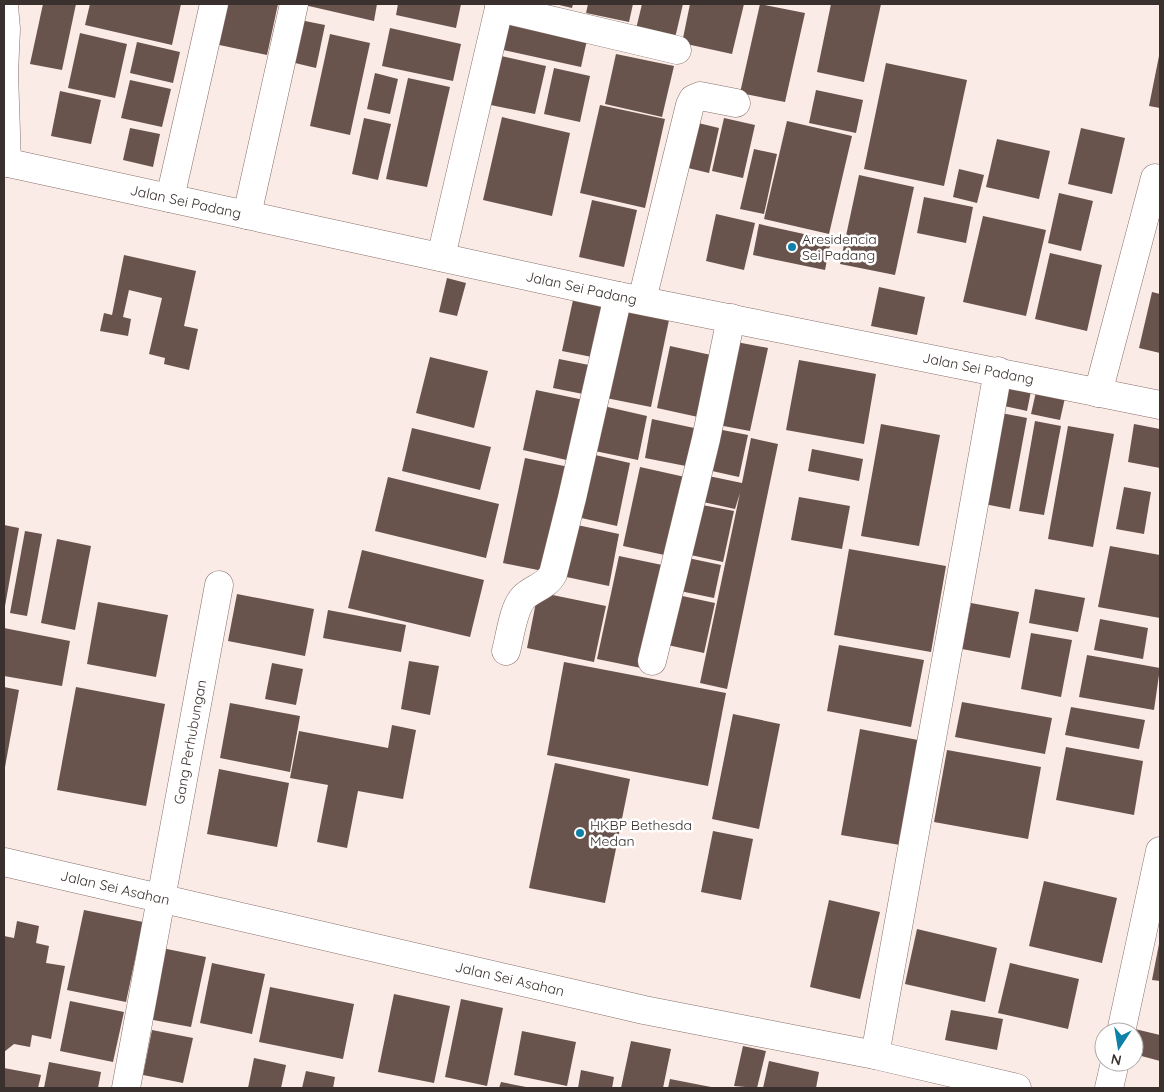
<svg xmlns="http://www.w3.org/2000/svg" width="1164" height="1092" viewBox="0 0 1164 1092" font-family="Quicksand,sans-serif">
<rect width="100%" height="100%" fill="#fbebe7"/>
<!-- building -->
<g fill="#69534d">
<polygon points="43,4 76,4 62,70 30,64"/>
<polygon points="90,4 181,4 172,45 85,25"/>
<polygon points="218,4 278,4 267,55 210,43"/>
<polygon points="300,4 377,4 374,21"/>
<polygon points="398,4 461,4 456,28 396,15"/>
<polygon points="555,4 573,4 572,8"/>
<polygon points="588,4 633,4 629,22 586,13"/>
<polygon points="642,4 683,4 675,38 636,29"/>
<polygon points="690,4 744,4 732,54 682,43"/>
<polygon points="760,4 805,13 785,102 740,93"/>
<polygon points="831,4 881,4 864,82 817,72"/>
<polygon points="511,13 589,31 581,67 503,50"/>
<polygon points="300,20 325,25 316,68 291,62"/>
<polygon points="390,28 461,44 453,81 382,66"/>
<polygon points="80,33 127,44 115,98 68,88"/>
<polygon points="330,34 370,43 350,135 310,126"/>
<polygon points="137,42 180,52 173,83 130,73"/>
<polygon points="616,54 674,66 662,117 605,104"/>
<polygon points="497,55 546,66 535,114 486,104"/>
<polygon points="1159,56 1160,56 1160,108 1149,106"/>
<polygon points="886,63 967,80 944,186 864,169"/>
<polygon points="554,68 590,76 580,122 544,114"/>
<polygon points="375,73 398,79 390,114 367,109"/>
<polygon points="408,78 450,87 427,187 386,179"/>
<polygon points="130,80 171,89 162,127 121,118"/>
<polygon points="816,90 863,100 856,133 809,123"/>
<polygon points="60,91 101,100 91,144 51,136"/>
<polygon points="600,105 665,119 645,208 580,193"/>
<polygon points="502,117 570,133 552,216 483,200"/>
<polygon points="364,118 391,124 378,180 352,174"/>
<polygon points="724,118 755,125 743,178 712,171"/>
<polygon points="787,121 852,136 829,234 764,219"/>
<polygon points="694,122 719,128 709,173 684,167"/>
<polygon points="130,128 160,134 153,167 123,160"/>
<polygon points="1081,128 1125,138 1112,194 1068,184"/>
<polygon points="997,139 1050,151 1039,199 986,187"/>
<polygon points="754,149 777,154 764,214 740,209"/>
<polygon points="959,169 984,175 977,203 953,197"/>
<polygon points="859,175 914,187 895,275 840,264"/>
<polygon points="1059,193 1093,201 1081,251 1048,243"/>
<polygon points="924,197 973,207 966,243 917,233"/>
<polygon points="592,200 637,210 624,267 579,257"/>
<polygon points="716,214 755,223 744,270 706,261"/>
<polygon points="983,216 1046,230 1026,316 963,302"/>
<polygon points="759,224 831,240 825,270 753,255"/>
<polygon points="1050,253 1102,265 1087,331 1035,319"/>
<polygon points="124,255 196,271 184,326 198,329 189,370 164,364 165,358 149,354 162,298 129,290 123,317 131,319 128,336 100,331 104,313 112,315"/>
<polygon points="447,278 466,283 457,316 439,312"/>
<polygon points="879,287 925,297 917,335 871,326"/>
<polygon points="1152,292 1160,294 1160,353 1139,348"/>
<polygon points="573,300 607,307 597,358 562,351"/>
<polygon points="624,310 669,320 651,407 606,398"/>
<polygon points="731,341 768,348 750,431 713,424"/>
<polygon points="670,346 711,355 698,417 657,408"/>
<polygon points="430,357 488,371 474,428 416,413"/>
<polygon points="559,359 594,366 588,395 553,388"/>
<polygon points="799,360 876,374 864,444 786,430"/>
<polygon points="1011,376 1033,381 1027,411 1004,406"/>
<polygon points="1038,383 1067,389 1060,420 1031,414"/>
<polygon points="536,390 584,400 571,461 523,450"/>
<polygon points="599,405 647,416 638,460 590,450"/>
<polygon points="996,412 1027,418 1010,509 979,503"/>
<polygon points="652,419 699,429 691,467 645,458"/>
<polygon points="1035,421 1061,426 1044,515 1019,511"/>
<polygon points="881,424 940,435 919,546 861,536"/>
<polygon points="1134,424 1160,429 1160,468 1128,462"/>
<polygon points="1068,426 1114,434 1093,547 1048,539"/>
<polygon points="412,428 491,447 480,490 402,471"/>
<polygon points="712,428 748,435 739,477 703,469"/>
<polygon points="751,438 778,444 727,689 700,683 740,493 735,509 694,500 699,474 742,483"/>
<polygon points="812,449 863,459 859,481 808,471"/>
<polygon points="591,454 630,463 617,526 577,517"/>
<polygon points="525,458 569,467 548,572 503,563"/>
<polygon points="640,467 685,477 669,556 623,546"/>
<polygon points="388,477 499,504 486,558 375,531"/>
<polygon points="1124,487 1151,492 1144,534 1116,529"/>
<polygon points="799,497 850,506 842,549 791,540"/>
<polygon points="697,504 734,511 723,562 686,554"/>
<polygon points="568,523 619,534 609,586 557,575"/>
<polygon points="4,525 19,528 5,606 4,606"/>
<polygon points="25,531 42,534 27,616 10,613"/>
<polygon points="57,539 91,546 75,630 41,623"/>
<polygon points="1110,546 1160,555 1160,618 1098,607"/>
<polygon points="849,549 946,566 931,652 834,635"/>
<polygon points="362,550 484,580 470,637 348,608"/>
<polygon points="619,556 667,566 646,669 597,659"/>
<polygon points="688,558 721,565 714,598 680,591"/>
<polygon points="1035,589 1085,598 1078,632 1029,623"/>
<polygon points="538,592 606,606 594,662 527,648"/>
<polygon points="237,594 314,609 305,656 228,641"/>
<polygon points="673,594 715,603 704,653 663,644"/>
<polygon points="98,602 168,615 156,677 87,664"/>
<polygon points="971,603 1019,612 1010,658 962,649"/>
<polygon points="328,610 406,625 401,652 323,638"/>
<polygon points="1100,619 1148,628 1143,659 1094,650"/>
<polygon points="4,628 70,641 62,686 4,676"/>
<polygon points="1031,633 1072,640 1061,697 1021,689"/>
<polygon points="839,645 924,660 911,727 827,711"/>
<polygon points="1087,655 1160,668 1154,710 1079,697"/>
<polygon points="409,661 439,666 430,715 401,709"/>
<polygon points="564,662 726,693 708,786 547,755"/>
<polygon points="272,663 303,669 296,705 265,699"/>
<polygon points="4,687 19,690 5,767 4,767"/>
<polygon points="76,687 165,704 146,806 57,790"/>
<polygon points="962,702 1052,718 1045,754 955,737"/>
<polygon points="230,703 300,716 290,772 220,758"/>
<polygon points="1071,707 1145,720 1139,749 1065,735"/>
<polygon points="733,714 780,724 759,829 712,819"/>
<polygon points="392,725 416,730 403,799 358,791 347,848 317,842 328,785 290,778 299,731 388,748"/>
<polygon points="860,729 918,740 900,845 841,835"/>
<polygon points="1066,747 1143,761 1134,815 1056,800"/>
<polygon points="947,750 1041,767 1028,839 934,822"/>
<polygon points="555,763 630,779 605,903 529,888"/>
<polygon points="219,769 289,783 277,847 207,834"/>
<polygon points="713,831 753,839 741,900 701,892"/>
<polygon points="1044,881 1117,898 1102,963 1029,946"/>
<polygon points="829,900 880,912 860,999 810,987"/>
<polygon points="84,910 143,922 126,1002 67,990"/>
<polygon points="17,921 39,926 36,943 49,946 46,963 65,966 51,1039 32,1035 30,1047 14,1044 4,1052 4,936 14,938"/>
<polygon points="917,929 997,948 985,1002 905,984"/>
<polygon points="1159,944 1160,944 1160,981 1152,980"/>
<polygon points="162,948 206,957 191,1027 148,1019"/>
<polygon points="212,963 265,974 252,1034 200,1023"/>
<polygon points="1010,963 1079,979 1068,1029 998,1013"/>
<polygon points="270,987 354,1004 343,1059 259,1042"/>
<polygon points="394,994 450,1006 434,1083 378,1072"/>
<polygon points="461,999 503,1008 487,1086 445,1077"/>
<polygon points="70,1001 124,1012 113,1062 60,1051"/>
<polygon points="951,1010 1003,1019 997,1050 945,1040"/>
<polygon points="1135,1029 1160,1035 1160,1061 1134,1054"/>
<polygon points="152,1030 193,1038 183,1083 143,1075"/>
<polygon points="522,1031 576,1042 567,1086 514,1075"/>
<polygon points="631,1041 671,1049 663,1088 621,1088"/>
<polygon points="743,1046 766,1051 757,1088 734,1086"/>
<polygon points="254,1058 286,1065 281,1088 248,1088"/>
<polygon points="769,1061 819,1072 816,1088 763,1088"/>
<polygon points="49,1062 101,1072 98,1088 44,1088"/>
<polygon points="4,1068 41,1075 38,1088 4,1088"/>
<polygon points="581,1070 614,1077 612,1088 578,1088"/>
<polygon points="306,1071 335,1077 333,1088 302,1088"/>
<polygon points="670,1079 711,1087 711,1088 668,1088"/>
<polygon points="501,1082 526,1087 526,1088 499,1088"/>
</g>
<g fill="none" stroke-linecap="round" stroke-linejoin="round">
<!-- minor casing -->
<g stroke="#87706a" stroke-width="29">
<g id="minor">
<polyline points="4,6 6,29 4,73 7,163"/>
<polyline points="499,8 677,50"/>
<path id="s1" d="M4 162 618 296 1160 405"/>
<polyline points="170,198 214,4"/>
<polyline points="247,215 294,4"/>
<polyline points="441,257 500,4"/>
<polyline points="642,300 690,105 693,99 700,96 736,103"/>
<polyline points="1098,393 1155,178"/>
<path d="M506 651C510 637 513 609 523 598 532 588 546 587 553 574L572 498 618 296"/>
<polyline points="652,661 706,439 731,318"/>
<path id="s2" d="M4 862 644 1010 875 1055 1017 1088"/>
<polyline points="1121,1032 1160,851"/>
<polyline points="875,1055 998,371"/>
<path id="s3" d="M126 1088 219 585"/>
<polyline points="1109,1088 1115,1062"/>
</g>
</g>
<!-- minor -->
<use href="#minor" stroke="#fff" stroke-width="28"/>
</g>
<!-- markers -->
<g fill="#0f80a8" stroke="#fff" stroke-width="2">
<circle cx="792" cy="247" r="5"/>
<circle cx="580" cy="833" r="5"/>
</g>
<g text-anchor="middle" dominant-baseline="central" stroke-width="5" stroke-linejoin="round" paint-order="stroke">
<!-- street labels -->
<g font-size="14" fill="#3a302d" stroke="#fff">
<text stroke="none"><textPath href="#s1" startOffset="186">Jalan Sei Padang</textPath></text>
<text stroke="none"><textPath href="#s1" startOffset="591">Jalan Sei Padang</textPath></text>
<text stroke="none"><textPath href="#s1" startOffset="996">Jalan Sei Padang</textPath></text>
<text stroke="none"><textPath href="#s3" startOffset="352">Gang Perhubungan</textPath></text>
<text stroke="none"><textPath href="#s2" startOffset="114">Jalan Sei Asahan</textPath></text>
<text stroke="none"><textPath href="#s2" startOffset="519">Jalan Sei Asahan</textPath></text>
</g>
<!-- poi labels -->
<g font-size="14" fill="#3a302d" stroke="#fff" text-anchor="start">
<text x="802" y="239">Aresidencia<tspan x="802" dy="16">Sei Padang</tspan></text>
<text x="590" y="825">HKBP Bethesda<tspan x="590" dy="16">Medan</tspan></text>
</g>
</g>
<!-- border -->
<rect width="1164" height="1092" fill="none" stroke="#3a302d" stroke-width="10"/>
<!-- north arrow -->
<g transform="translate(1119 1047) rotate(192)"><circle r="24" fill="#ffffff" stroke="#b0acab"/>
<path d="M0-4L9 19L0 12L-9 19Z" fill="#0f80a8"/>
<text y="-8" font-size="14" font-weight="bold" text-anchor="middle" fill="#3a302d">N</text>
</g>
</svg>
